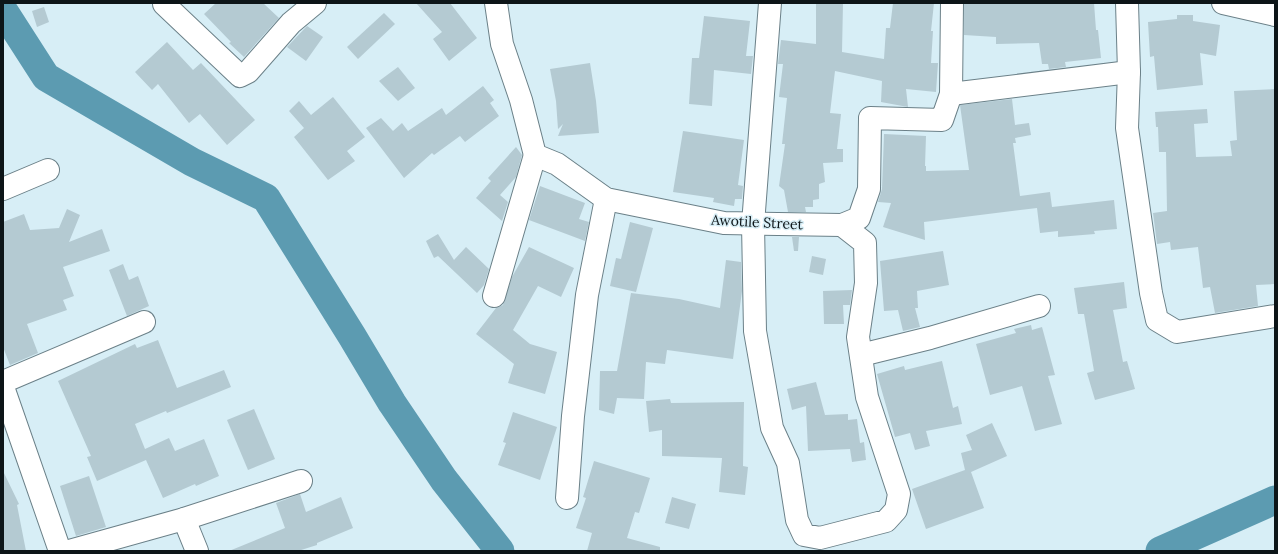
<svg xmlns="http://www.w3.org/2000/svg" width="1278" height="554" viewBox="0 0 1278 554" font-family="Lora,serif">
<rect width="100%" height="100%" fill="#d7eef6"/>
<g fill="none" stroke-linecap="round" stroke-linejoin="round">
<!-- river -->
<g stroke="#5c9bb1" stroke-width="29">
<polyline points="3,10 46,77 192,162 266,198 352,336 392,403 444,480 500,551"/>
<polyline points="1160,551 1275,500"/>
</g>
</g>
<!-- building -->
<g fill="#b4cad2">
<polygon points="216,3 263,3 279,18 244,57 229,43 231,42 204,14"/>
<polygon points="416,3 450,3 477,38 449,61 433,39 442,32"/>
<polygon points="816,3 843,3 842,52 884,59 886,28 890,28 893,3 934,3 931,31 933,31 931,63 938,63 936,92 906,89 908,107 881,102 882,81 835,71 830,113 841,114 837,149 843,149 843,162 823,163 825,182 819,184 819,199 813,200 813,207 805,207 806,212 788,212 784,190 779,186 785,144 782,144 787,98 779,97 783,64 778,64 781,40 816,44"/>
<polygon points="964,3 1094,3 1096,30 1098,30 1101,58 1065,62 1066,67 1049,69 1048,64 1042,64 1039,43 996,44 996,37 964,35"/>
<polygon points="44,7 49,22 37,27 32,11"/>
<polygon points="384,13 395,24 358,59 347,47"/>
<polygon points="1177,15 1193,15 1193,21 1220,25 1216,56 1200,53 1203,85 1157,90 1154,56 1150,57 1148,22 1177,19"/>
<polygon points="704,16 750,21 746,56 753,56 751,74 714,70 712,106 689,104 692,58 699,58"/>
<polygon points="307,26 323,37 306,61 287,47"/>
<polygon points="167,42 193,70 201,63 255,120 227,145 200,114 189,123 158,84 152,90 135,72"/>
<polygon points="590,63 596,101 599,133 558,136 563,124 558,129 556,101 550,69"/>
<polygon points="398,67 415,88 398,101 379,81"/>
<polygon points="483,86 494,100 490,103 499,116 465,142 460,136 434,155 432,153 404,178 366,128 381,118 393,131 402,123 408,131 442,108 446,115"/>
<polygon points="1275,89 1275,284 1256,285 1258,306 1215,313 1210,287 1203,288 1198,247 1171,250 1170,242 1157,244 1153,213 1167,211 1166,152 1159,152 1158,127 1156,127 1155,112 1207,109 1208,123 1194,124 1196,157 1232,156 1230,141 1237,140 1234,91"/>
<polygon points="333,97 365,137 347,151 355,161 328,180 294,137 304,128 289,111 299,101 311,115"/>
<polygon points="1012,99 1015,125 1029,123 1031,135 1015,138 1016,143 1013,143 1020,196 1050,192 1052,207 1114,200 1117,229 1094,231 1095,234 1058,237 1058,231 1040,233 1037,208 924,222 925,240 883,227 891,203 878,202 882,189 884,134 926,136 925,166 926,166 926,171 969,170 960,105"/>
<polygon points="683,131 744,140 738,185 743,186 742,199 735,199 734,206 713,202 714,198 673,192"/>
<polygon points="516,147 522,155 516,177 500,195 508,202 502,221 476,198 491,181 488,178"/>
<polygon points="540,186 585,203 579,219 589,222 585,241 529,220"/>
<polygon points="67,209 80,215 69,242 102,229 110,251 63,267 74,296 63,300 67,310 27,324 38,353 10,365 3,347 3,222 24,214 30,230 59,228"/>
<polygon points="630,222 653,228 636,292 610,286 616,258 621,259"/>
<polygon points="438,234 454,260 466,247 489,269 484,285 477,293 438,256 434,258 426,241"/>
<polygon points="792,237 799,237 798,251 794,251"/>
<polygon points="529,247 574,268 561,297 538,286 513,330 530,344 557,352 545,394 508,383 514,364 476,334 496,308 503,305 512,277"/>
<polygon points="943,251 949,285 917,291 918,308 915,308 920,327 903,331 898,310 884,311 880,261"/>
<polygon points="812,256 826,259 823,275 809,272"/>
<polygon points="726,260 741,262 742,291 733,359 667,350 665,364 646,362 644,399 617,398 614,414 599,410 600,371 617,371 631,293 679,299 720,308"/>
<polygon points="123,264 129,280 138,276 149,306 127,316 109,270"/>
<polygon points="1124,282 1127,308 1113,310 1123,362 1127,361 1135,389 1095,400 1087,373 1094,371 1084,314 1078,314 1074,288"/>
<polygon points="852,290 850,305 843,305 844,324 824,324 823,291"/>
<polygon points="1031,325 1032,330 1042,327 1055,375 1048,376 1062,424 1035,431 1022,386 990,395 976,344 1016,333 1014,329"/>
<polygon points="158,340 177,388 224,370 231,387 167,413 166,411 135,424 145,449 169,438 175,451 204,439 219,476 196,486 195,484 163,498 146,460 97,481 87,457 91,456 58,381 135,344 137,348"/>
<polygon points="942,361 953,408 958,406 962,424 926,431 930,446 915,450 910,433 895,437 877,374 904,366 905,370"/>
<polygon points="816,382 825,415 848,414 848,420 857,419 860,443 864,442 866,460 852,462 850,449 808,451 806,406 792,410 787,389"/>
<polygon points="670,399 671,403 744,402 743,466 748,467 745,495 719,492 722,458 662,456 662,430 649,432 646,401"/>
<polygon points="254,409 275,459 248,470 227,420"/>
<polygon points="513,412 557,427 540,480 498,465 506,443 503,442"/>
<polygon points="992,423 1007,456 971,472 984,508 926,529 912,489 965,470 961,453 972,450 966,435"/>
<polygon points="594,461 650,478 639,513 635,512 627,538 660,547 660,551 587,551 592,533 576,528 586,498 583,497"/>
<polygon points="3,471 19,504 17,505 26,551 3,551"/>
<polygon points="89,476 106,527 76,536 60,486"/>
<polygon points="300,494 306,512 341,497 353,528 317,543 317,545 298,551 229,551 285,528 276,503"/>
<polygon points="672,497 696,504 689,529 665,523"/>
</g>
<g fill="none" stroke-linecap="round" stroke-linejoin="round">
<!-- minor casing -->
<g stroke="#6b8088" stroke-width="24">
<g id="minor">
<polyline points="496,3 502,44 521,100 535,155 557,164 606,199 724,223 842,225 859,218 869,189 870,118 942,120 951,94 952,3"/>
<polyline points="770,3 753,224 755,331 772,428 788,463 797,520 804,535 820,538 886,521 896,510 899,494 867,397 858,337 866,283 865,243 842,225"/>
<polyline points="1127,3 1129,72 1127,128 1151,293 1157,320 1177,332 1275,316"/>
<polyline points="1223,3 1275,15"/>
<polyline points="164,4 240,76 248,72 291,23 315,3"/>
<polyline points="951,94 1129,72"/>
<polyline points="3,189 48,170"/>
<polyline points="494,296 535,155"/>
<polyline points="861,355 930,338 1039,306"/>
<polyline points="3,382 144,322"/>
<polyline points="3,387 60,551"/>
<polyline points="567,498 573,416 587,295 606,199"/>
<polyline points="184,519 197,551"/>
<polyline points="69,551 184,519 301,481"/>
</g>
</g>
<!-- minor -->
<use href="#minor" stroke="#fff" stroke-width="22"/>
</g>
<g text-anchor="middle" dominant-baseline="central" stroke-width="3" stroke-linejoin="round" paint-order="stroke">
<!-- street labels -->
<g font-size="14" fill="#0d1518" stroke="#d7eef6">
<text transform="translate(757 222) rotate(3)">Awotile Street</text>
</g>
</g>
<!-- border -->
<rect width="1278" height="554" fill="none" stroke="#0d1518" stroke-width="8"/>
</svg>
